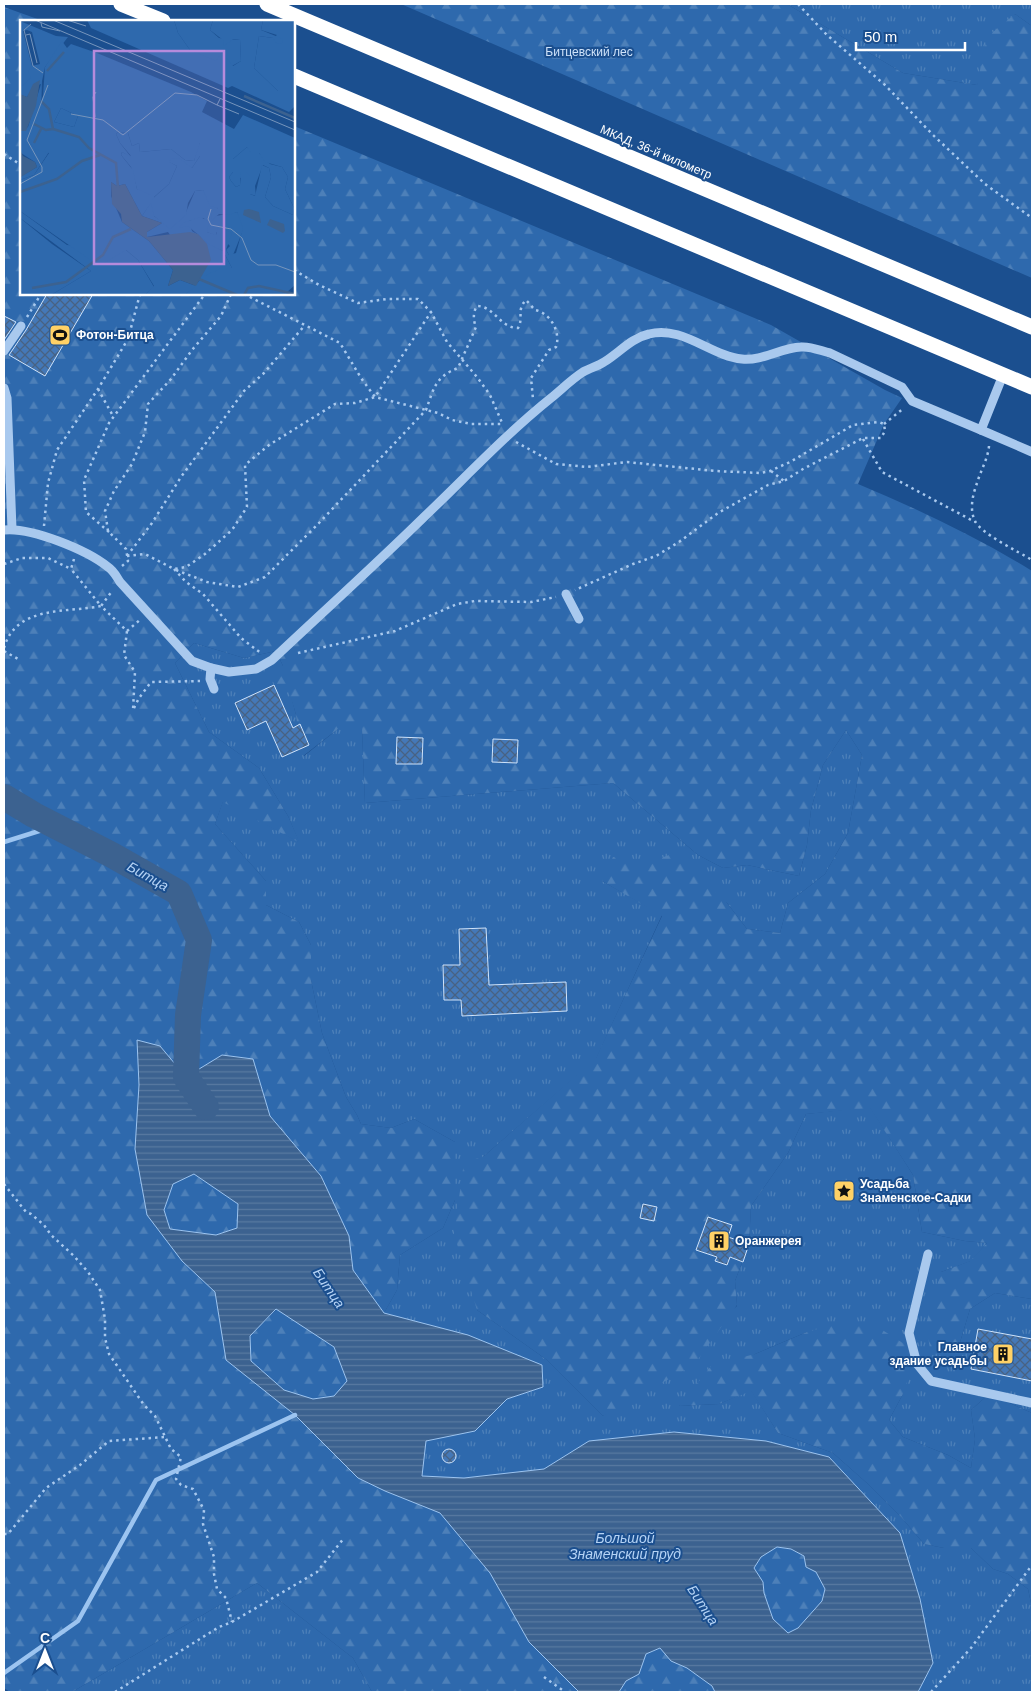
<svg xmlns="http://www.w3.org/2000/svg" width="1036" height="1696" viewBox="0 0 1036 1696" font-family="Arial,sans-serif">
<defs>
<pattern id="grass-tufts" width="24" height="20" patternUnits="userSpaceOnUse" patternTransform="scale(1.25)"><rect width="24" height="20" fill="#2e69ad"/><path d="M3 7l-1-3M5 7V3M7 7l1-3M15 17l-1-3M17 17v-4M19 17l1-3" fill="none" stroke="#4d80b9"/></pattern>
<pattern id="forest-firs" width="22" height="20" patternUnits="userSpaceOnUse" patternTransform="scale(1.25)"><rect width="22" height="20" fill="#2e69ad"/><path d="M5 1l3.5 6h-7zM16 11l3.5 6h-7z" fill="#4d80b9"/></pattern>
<pattern id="water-rules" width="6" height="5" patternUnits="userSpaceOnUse" patternTransform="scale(1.25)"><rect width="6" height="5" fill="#3c6290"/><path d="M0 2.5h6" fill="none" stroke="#597aa1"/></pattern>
<pattern id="building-cross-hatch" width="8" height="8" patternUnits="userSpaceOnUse" patternTransform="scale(1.25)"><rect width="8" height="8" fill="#4478b7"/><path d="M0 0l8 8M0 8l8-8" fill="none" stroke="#486282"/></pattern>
</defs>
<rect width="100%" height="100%" fill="#1b4f8f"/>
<!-- grass -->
<g fill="url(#grass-tufts)">
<polygon points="787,4 1032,4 1032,26 1015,14 977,85 903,73"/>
<polygon points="194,643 244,658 276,651 283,666 295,711 304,756 338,729 362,729 365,803 613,783 698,855 723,868 747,865 799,876 807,845 811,810 823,765 846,730 862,755 848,833 825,874 788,903 780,933 747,929 727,903 651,862 602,881 662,915 596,1059 483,1157 477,1310 547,1360 603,1416 737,1306 735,1281 749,1244 751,1206 788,1153 806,1114 870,1107 913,1175 922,1232 965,1241 987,1243 971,1261 941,1272 958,1349 970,1309 995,1293 1032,1299 1032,1413 989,1394 971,1410 975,1439 971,1468 948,1455 903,1437 889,1420 903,1394 807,1332 755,1354 679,1406 719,1404 751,1390 778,1433 833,1453 868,1484 901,1517 924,1544 944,1548 971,1548 993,1569 1008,1574 1028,1589 1032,1608 1032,1692 918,1692 933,1663 920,1599 900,1533 829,1457 766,1441 674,1432 589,1441 544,1469 464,1478 422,1477 426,1441 475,1431 507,1399 543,1387 542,1365 468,1335 384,1313 397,1290 400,1255 443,1228 455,1200 455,1142 414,1119 391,1128 361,1124 357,1115 346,1097 322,1033 311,980 311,945 299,922 266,905 266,881 215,824 223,801 299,842 288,816 259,768 209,732 175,663"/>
<polygon points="257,1583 353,1658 372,1692 72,1692"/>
</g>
<!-- forest -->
<g fill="url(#forest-firs)">
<polygon points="401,4 787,4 903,73 977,85 987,37 1015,14 1032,26 1032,278"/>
<path d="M4 7 43 21H21V294H294V126L771 325 885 390 902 398 884 424 858 484C918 509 977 537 1032 571V1299L995 1293 970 1309 958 1349H930L926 1324 941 1272 970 1261 987 1243 965 1241 922 1232 913 1175 870 1108 806 1114 788 1153 751 1206 749 1244 735 1281 737 1305 694 1365 603 1416 547 1360 477 1310 454 1234 464 1162 483 1157 596 1058 662 916 602 881 613 857 651 862 674 853 727 903 747 929 780 933 788 903 825 874 848 833 862 755 846 730 823 765 811 810 807 845 799 876 747 865 723 868 698 855 613 783 365 803 362 729H338L303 756 295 711 289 692 271 681 283 666 276 651 244 658 194 643 175 663 209 732 259 768 288 816 300 843 223 802 215 824 266 881V905L299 922 311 945V980L322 1033 346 1097 357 1115 361 1124 391 1128 414 1119 455 1142V1200L443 1228 400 1255 397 1290 384 1313 353 1270 349 1236 321 1176 270 1116 253 1059 222 1055 186 1077 160 1046 137 1040 139 1085 135 1149 182 1261 215 1292 227 1360 295 1415 358 1478 385 1491 440 1513 490 1573 529 1642 579 1692H372L353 1658 257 1583 72 1692H10L4 1688Z"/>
<polygon points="194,1174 238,1204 237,1228 216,1235 170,1229 164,1210 173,1184"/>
<polygon points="277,1309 334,1347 347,1381 334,1396 313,1399 284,1390 251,1361 250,1336"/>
<polygon points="842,1322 876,1326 917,1352 903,1394 889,1420 903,1437 948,1455 971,1468 975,1439 971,1410 989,1394 1032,1413 1032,1608 1028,1589 1008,1574 993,1569 971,1548 944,1548 924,1544 901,1517 868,1484 833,1453 778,1433 751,1391 719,1404 679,1406 712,1365 755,1354 807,1332"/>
<polygon points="777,1547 790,1549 804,1556 806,1567 816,1572 825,1589 822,1601 798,1628 788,1633 773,1619 764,1593 763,1582 754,1568 761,1557"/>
<polygon points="661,1648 671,1661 687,1668 712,1686 715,1692 619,1692 626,1681 639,1674 646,1654"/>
</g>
<!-- water -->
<path fill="url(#water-rules)" stroke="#9cc4f0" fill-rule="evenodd" d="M137 1040 160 1046 186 1077 222 1055 253 1059 270 1116 321 1176 349 1236 353 1270 384 1313 468 1335 542 1365 543 1387 507 1399 475 1431 426 1441 422 1476 464 1478 544 1469 589 1441 674 1432 766 1441 829 1457 900 1533 920 1599 933 1663 918 1692H715L712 1686 687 1668 671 1661 660 1648 646 1654 639 1674 626 1681 619 1692H579L529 1642 490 1573 440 1513 385 1491 358 1478 295 1415 226 1360 215 1292 182 1261 147 1215 135 1149 139 1085ZM194 1174 238 1204 237 1228 216 1235 170 1229 164 1210 173 1184ZM276 1309 334 1347 347 1381 334 1396 313 1399 284 1390 251 1361 250 1336ZM777 1547 791 1549 804 1556 806 1567 816 1572 825 1589 822 1601 798 1628 788 1633 773 1619 764 1593 763 1582 754 1568 761 1557Z"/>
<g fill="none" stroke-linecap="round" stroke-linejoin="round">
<!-- stream -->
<g stroke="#9cc4f0" stroke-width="4.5">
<polyline points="4,842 55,826"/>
<polyline points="4,1673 78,1621 156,1480 295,1415"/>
</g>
<!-- river -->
<polyline stroke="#3c6290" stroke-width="26" points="4,797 34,815 112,855 179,893 199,940 188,1015 186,1077 206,1107"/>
</g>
<!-- building -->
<g fill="url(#building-cross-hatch)" stroke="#cfe3fa">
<polygon points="47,294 93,294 45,376 9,355 26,330"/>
<polygon points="4,316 16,322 4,340"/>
<polygon points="274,685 293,728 300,724 309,745 282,757 266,721 247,730 235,703"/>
<polygon points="397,737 423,738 422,764 396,764"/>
<polygon points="493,739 518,740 517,763 492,762"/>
<polygon points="486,928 489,985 566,982 567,1011 462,1016 461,1000 444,1000 443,965 460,965 459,929"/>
<polygon points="643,1204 657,1207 654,1221 640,1218"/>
<polygon points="708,1217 732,1225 728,1237 749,1244 743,1262 730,1257 727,1265 715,1261 717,1257 696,1250"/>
<polygon points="978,1329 1032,1339 1032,1381 971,1369"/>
<circle cx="449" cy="1456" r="7"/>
</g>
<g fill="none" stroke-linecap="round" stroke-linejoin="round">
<!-- path -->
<g stroke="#a9c9ee" stroke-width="2.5" stroke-dasharray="2.5 4" stroke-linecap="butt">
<polyline points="798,4 827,35 885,85 933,135 985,184 1032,218"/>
<polyline points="4,154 21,165"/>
<polyline points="294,270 319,285 358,303 387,299 418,299 431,312 447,342 477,377 490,395 503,425"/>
<polyline points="244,294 340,343 361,378 375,397 438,413 452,420 471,424 502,424"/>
<polyline points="27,317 41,294"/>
<polyline points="98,389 113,416"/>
<polyline points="884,424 904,408"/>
<polyline points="863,439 882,472 975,522"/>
<polyline points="516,442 556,464 587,467 627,462 715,471 760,473 770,471 790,462 853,425 879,422 884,424 885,431 881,438 863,438 803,469 784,481 768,485 718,513 679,542 656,556 633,564 575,590"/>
<path d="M989 446C988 458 981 470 977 483 973 494 969 509 975 521 980 533 1019 552 1032 560"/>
<polyline points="771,471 784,481"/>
<polyline points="44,526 48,483 57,450 98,389 128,339 140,294"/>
<polyline points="109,532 86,512 84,480 109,423 205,294"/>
<polyline points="127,556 145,554 174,569 186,567 205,554 232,530 247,507 245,465 269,445 335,404 355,403 375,397 431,312"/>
<polyline points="127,556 152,523 181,477 244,391 264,373 305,325"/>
<polyline points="74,559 71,569 101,606 112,591"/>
<polyline points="4,564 22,558 48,558 71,569"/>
<polyline points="122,566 128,561 126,549 108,531 105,511 114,491 132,464 145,432 148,404 171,379 192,350 221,316 231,294"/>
<polyline points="174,569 186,582 203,594 241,638 262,654"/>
<path d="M176 570 207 582 238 587 265 577 318 524 426 410C434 388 435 377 458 368L476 327C473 320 473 312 477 306 494 306 500 328 518 328 524 318 516 310 526 300L535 310C551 313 561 333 556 347L549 350 531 378 533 399"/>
<polyline points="127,631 141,619"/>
<path d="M4 648C16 605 66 613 101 606L127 631 124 655 135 672 133 710 139 698 151 682 200 681"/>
<polyline points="4,651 18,659"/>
<polyline points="298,653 395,631 457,604 475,601 531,602 556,597"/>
<polyline points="4,1184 26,1212 31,1214 44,1225 51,1235 74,1256 88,1272 100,1290 105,1319 105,1338 109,1354 144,1405 155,1416 171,1449 181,1457 176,1479 181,1485 193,1489 204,1510 203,1524 214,1557 214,1574 217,1589 226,1598 232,1622"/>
<polyline points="4,1534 8,1534 46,1488 80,1465 109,1441 165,1437"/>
<polyline points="544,1677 565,1692"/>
<polyline points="115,1692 219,1627 232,1622 317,1572 344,1538"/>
<polyline points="931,1692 971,1648 1032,1565"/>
</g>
<!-- minor -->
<g stroke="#a9c9ee" stroke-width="9">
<polyline points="4,351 21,326"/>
<polyline points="4,388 7,398 12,529"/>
<polyline points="981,430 1032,452"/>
<path d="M4 530C31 527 87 550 108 567 114 571 116 576 120 582L192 661 211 668 229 672 256 669 272 660C323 612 375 565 424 517 466 477 506 434 551 398 562 389 572 379 583 372 590 368 598 366 604 362 619 353 631 338 649 334 682 325 711 356 742 359 763 361 780 348 801 347 811 346 821 351 830 353L902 387 912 401 981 430 1003 375"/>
<polyline points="566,594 579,619"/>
<polyline points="211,668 210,679 214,689"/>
<polyline points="928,1254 909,1333 917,1364 931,1381 1032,1403"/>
</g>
<!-- highway -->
<g stroke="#fff" stroke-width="15">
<polyline points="121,4 163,21"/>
<polyline points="267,4 1032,327"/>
<polyline points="294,76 1032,387"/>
</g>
</g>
<!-- icons -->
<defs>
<g id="stadium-square" transform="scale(1.125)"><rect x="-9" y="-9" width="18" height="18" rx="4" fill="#ffd166" stroke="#1b4f8f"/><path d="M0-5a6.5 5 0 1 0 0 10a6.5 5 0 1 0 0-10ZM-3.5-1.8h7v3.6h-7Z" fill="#111"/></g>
<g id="sight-square" transform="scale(1.125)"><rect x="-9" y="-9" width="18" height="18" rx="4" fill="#ffd166" stroke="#1b4f8f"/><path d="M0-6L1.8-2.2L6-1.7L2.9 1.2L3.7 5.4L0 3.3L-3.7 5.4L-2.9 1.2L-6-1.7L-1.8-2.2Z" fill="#111"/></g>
<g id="building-square" transform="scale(1.125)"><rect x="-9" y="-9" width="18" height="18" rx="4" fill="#ffd166" stroke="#1b4f8f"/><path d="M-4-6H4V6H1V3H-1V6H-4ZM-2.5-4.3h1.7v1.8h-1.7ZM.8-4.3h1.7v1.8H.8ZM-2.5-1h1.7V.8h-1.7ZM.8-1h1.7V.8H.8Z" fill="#111"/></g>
</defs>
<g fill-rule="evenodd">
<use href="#stadium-square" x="60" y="335"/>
<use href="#sight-square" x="844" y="1191"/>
<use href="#building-square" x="719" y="1241"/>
<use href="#building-square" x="1003" y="1354"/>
</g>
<g text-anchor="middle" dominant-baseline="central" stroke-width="4" stroke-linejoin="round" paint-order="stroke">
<!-- park labels -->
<g font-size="12" fill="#cfe3fa" stroke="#1b4f8f">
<text x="589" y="52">Битцевский лес</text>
</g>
<!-- street labels -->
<g font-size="12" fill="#fff" stroke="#1b4f8f">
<text transform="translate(656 152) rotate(23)">МКАД, 36-й километр</text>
</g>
<!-- poi labels -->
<g font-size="12" font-weight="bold" fill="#fff" stroke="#1b4f8f" text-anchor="start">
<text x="76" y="335">Фотон-Битца</text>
<text x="860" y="1184">Усадьба<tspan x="860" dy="14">Знаменское-Садки</tspan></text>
<text x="735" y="1241">Оранжерея</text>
<text x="987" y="1347" text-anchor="end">Главное<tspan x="987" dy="14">здание усадьбы</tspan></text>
</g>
<!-- water labels -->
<g font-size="14" font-style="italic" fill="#b5d3f5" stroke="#1b4f8f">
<text transform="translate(148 876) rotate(29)">Битца</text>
<text transform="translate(329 1288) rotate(56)">Битца</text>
<text x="625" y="1538">Большой<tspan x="625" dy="16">Знаменский пруд</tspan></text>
<text transform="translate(703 1605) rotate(57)">Битца</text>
</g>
</g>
<!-- overview -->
<g transform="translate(20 20)">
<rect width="275" height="275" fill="#1b4f8f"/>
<path d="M154 0H193L190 10 199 18 220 20 221 41 212 46 187 40 170 30 158 13ZM243 0H275V71H258L234 48 239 16 253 18 257 15 241 10ZM0 1 36 16 48 17 25 47 22 61 20 129 29 132 14 155 0 160V157L17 147 15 142 1 133 0 111 8 107 21 64 13 67 7 77 1 75ZM7 10 12 12 20 44 12 46 3 11ZM41 88 58 96 54 107 34 102ZM98 112 108 113 112 126 119 123 120 132 151 129 165 140 174 141 177 127 180 123 182 126 180 136 172 148 150 142 157 146 149 164 134 177V196L143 202 166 192 175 171 183 170 198 187 196 196 217 192 220 196 224 208 213 235H209L206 230 210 226 196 212V216L187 212 184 198 169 201 172 211 203 231 212 248 184 257V275H165L180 260 148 212 127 217V212L142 203 122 196 129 185 117 169 111 147 101 135 102 132 111 136 100 123 96 114ZM227 127 239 133 250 144 262 147 268 157 265 169 274 188 273 195 253 186 245 177 251 157 249 148 243 145 235 166 236 176 230 174 228 169 230 156 220 158V165L216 167 211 161 209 157 213 152V139ZM0 191 47 225 106 230 118 240 134 267 125 275H31L71 251 0 198Z" fill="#2e69ad" fill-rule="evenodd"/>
<path d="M67 0H154L158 13 170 30 196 41 202 32 213 46 221 41 220 20 213 19 204 26 203 20 190 10 193 0H243L241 10 263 19 262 23 257 24 253 18 239 16 234 48 258 71H275V86L269 92 212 66 208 68 71 8ZM0 10 11 46 8 52 11 57 3 66 0 64ZM42 21 47 28 51 24 77 33 171 72 187 81 182 92 214 109 223 95 275 118V265L266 273 272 275H184V256L202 248H212L203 231 190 225 168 206 159 208 163 203 180 197 189 201 187 212 196 215 198 206 212 213 206 230 209 235 216 233 223 208 217 192 209 195 199 194 191 201 192 191 198 188 190 186 183 170 175 171 168 183 166 195 150 209 134 196 131 183 122 196 105 164 97 166 91 162V176L102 202 129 221 153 250 148 266 160 260 176 266 165 275H125L134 266 118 240 106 230 79 246 0 191V160L14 155 29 133 15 129 7 119 23 76 25 47ZM41 88 58 96 54 107 34 102ZM98 112 108 113 112 126 119 123 120 132 151 129 165 140 174 141 180 123V136L172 148 159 138 151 139 149 142 157 146 149 164 131 180V175L117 169 113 150 101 135 102 132 111 137 100 123 96 114ZM227 127 231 133H239L245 142 262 147 268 157 265 169 274 188 273 195 253 186 245 177 251 157 249 148 242 145 235 176 230 174V156L226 152H221L220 165 216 167 211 161 209 157 213 152V139ZM0 198 32 224 71 251 31 275H0Z" fill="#2e69ad" fill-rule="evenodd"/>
<path d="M20 60 16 86 6 111H0V119V74L7 77 13 64ZM0 129 3 136 15 142 17 147 1 157ZM91 162 97 166 105 164 122 196 142 203 127 212V217L170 212 178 214 187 224 191 240 176 266 160 260 148 266 153 250 129 221 102 202 101 194 92 184ZM229 189 239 192 241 203 223 195 224 190ZM250 199 264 204 265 211 263 213 247 205Z" fill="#3c6290"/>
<path fill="none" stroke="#3c6290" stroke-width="2.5" d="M27 51 44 32M224 76 275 98M21 81 29 89 33 109 59 117 69 128 96 143 98 168M14 104 26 110 33 109M14 123 21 109M0 172 37 159 62 141 80 135M179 259 217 275M12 268 46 262 83 235 93 217 111 209M224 275 228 268 239 266 275 274"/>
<path fill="none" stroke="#7695bc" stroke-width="1" d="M15 0 275 110M33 0 275 102M47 0 66 6M21 3 22 7 40 11M11 4 4 10 13 46 23 53M6 15 10 14 17 43M197 85 219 94M51 94 83 100 103 115 155 73 177 75 197 85 200 79M75 97 73 77 76 72M0 164 22 152V147L7 120 28 65M191 189 188 199 191 205 211 209 222 218 231 240 238 245H256L275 252"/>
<path fill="#b68bdc" fill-opacity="0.15" stroke="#b68bdc" stroke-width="2.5" d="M74 31H204V244H74Z"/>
<rect width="275" height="275" fill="none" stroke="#fff" stroke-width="2.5"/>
</g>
<!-- border -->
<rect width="1036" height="1696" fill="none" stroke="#ffffff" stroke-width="10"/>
<!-- north arrow -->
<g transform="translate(45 1651)" stroke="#1b4f8f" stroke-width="4" paint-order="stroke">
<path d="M0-4L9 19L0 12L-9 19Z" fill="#ffffff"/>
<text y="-8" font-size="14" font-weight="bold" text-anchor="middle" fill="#ffffff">С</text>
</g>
<!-- scale -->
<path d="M856 42v8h109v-8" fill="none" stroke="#ffffff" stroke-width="2.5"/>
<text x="864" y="42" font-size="15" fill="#ffffff" stroke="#1b4f8f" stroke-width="4" paint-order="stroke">50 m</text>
</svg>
